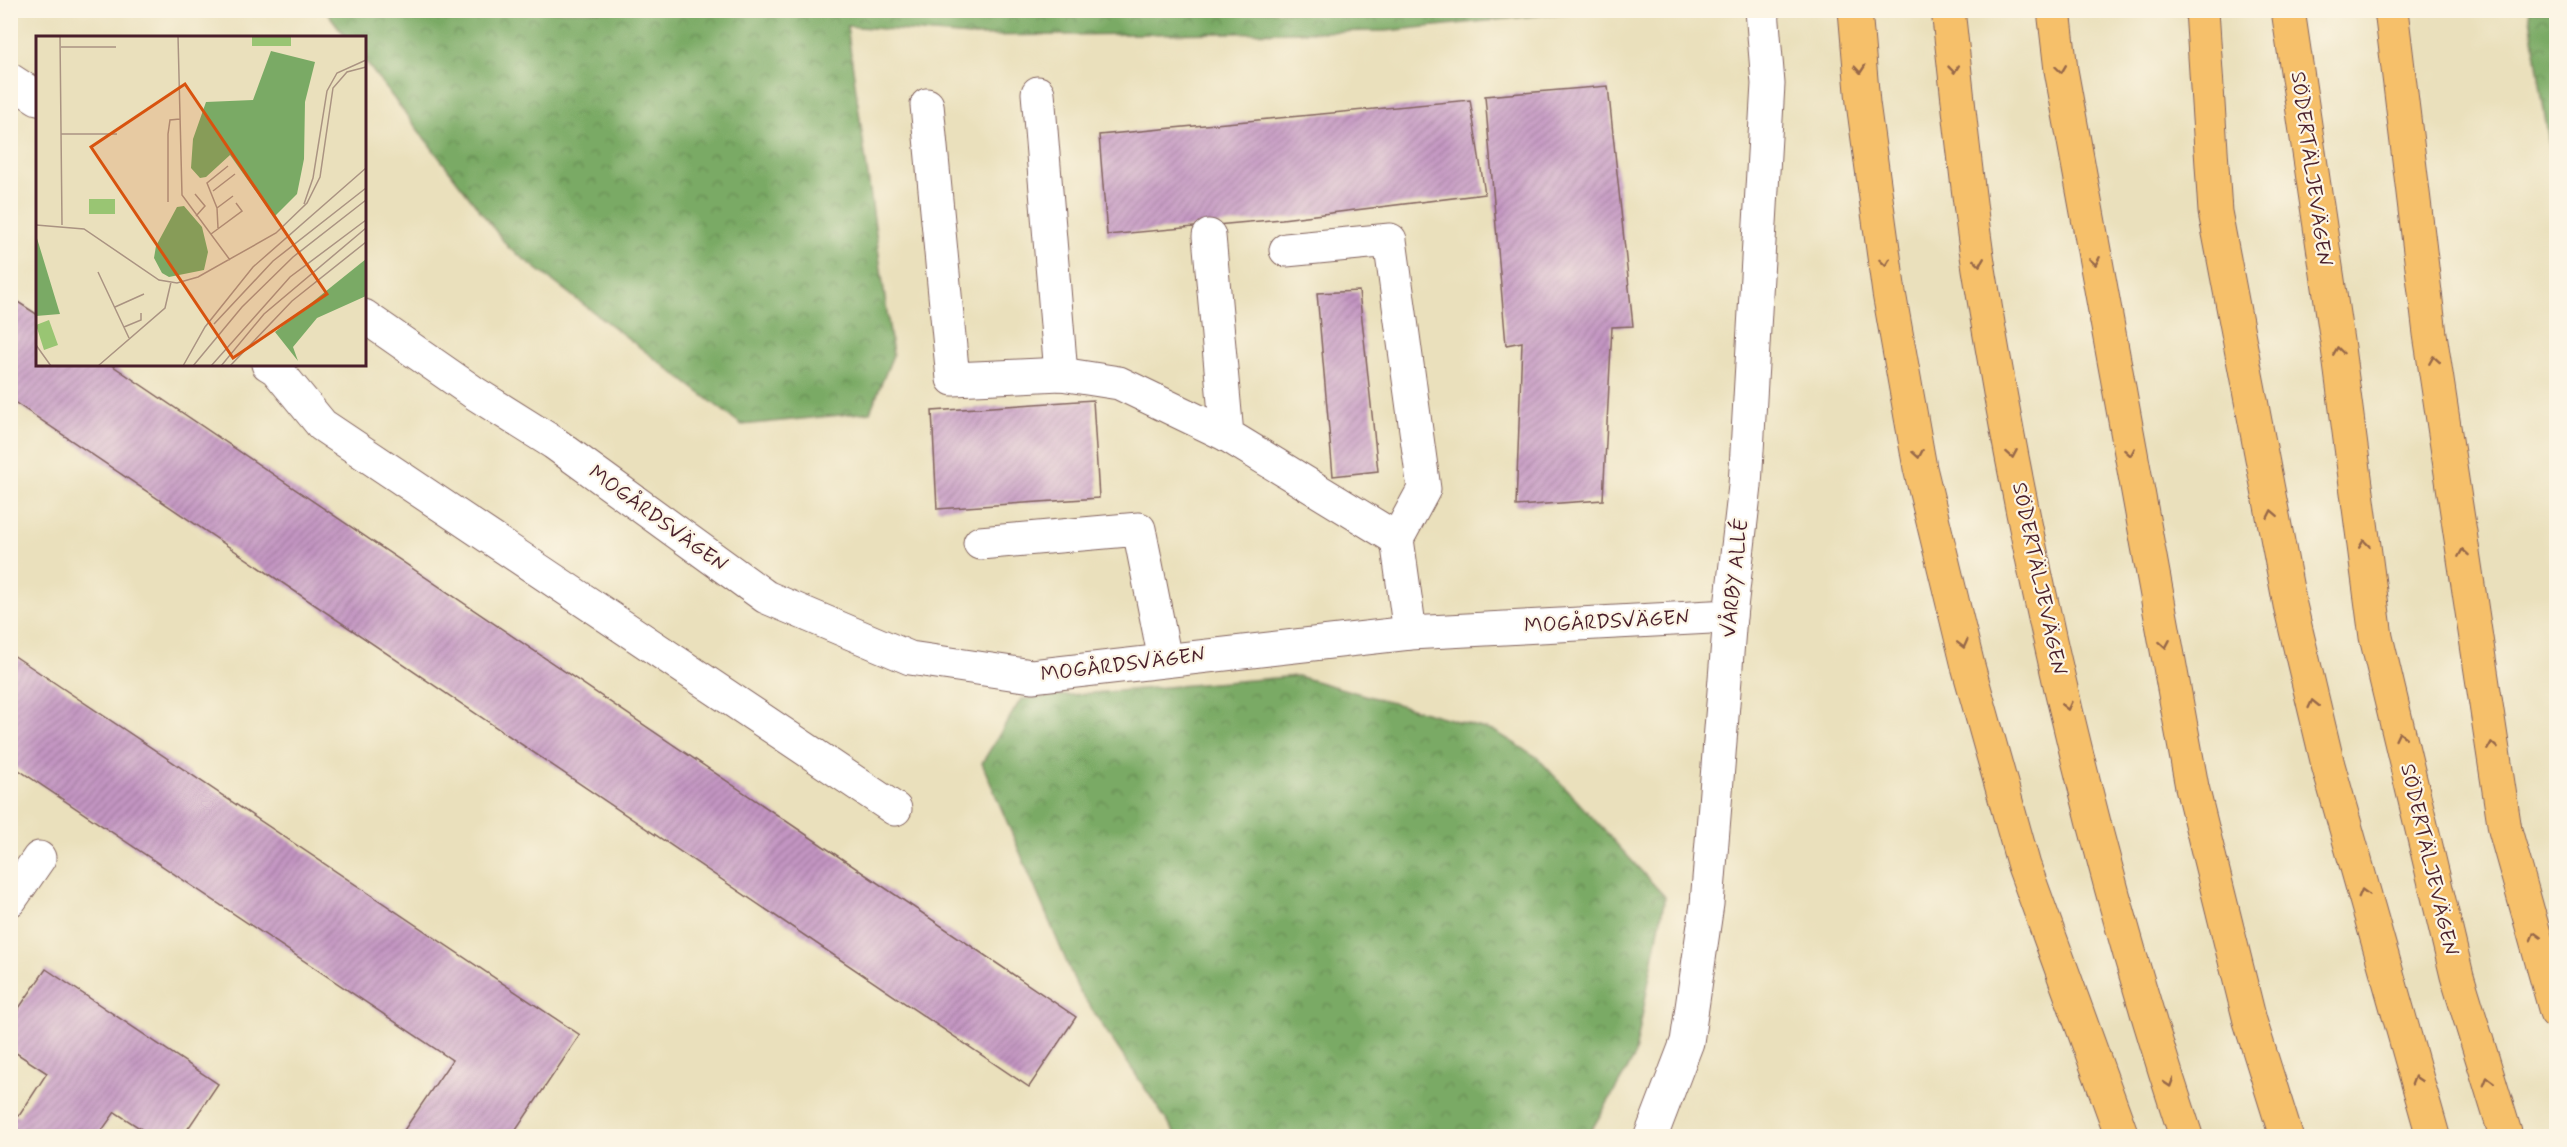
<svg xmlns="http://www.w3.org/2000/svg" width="2567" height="1147" viewBox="0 0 2567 1147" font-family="Mynerve,sans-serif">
<defs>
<pattern id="forest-crowns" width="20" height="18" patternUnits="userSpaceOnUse" patternTransform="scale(1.5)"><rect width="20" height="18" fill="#7aaa65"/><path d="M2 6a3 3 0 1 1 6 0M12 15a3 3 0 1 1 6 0" fill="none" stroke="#668a53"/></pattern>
<pattern id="building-hatch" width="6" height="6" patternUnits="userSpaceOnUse" patternTransform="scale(1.5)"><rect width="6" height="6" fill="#c395c2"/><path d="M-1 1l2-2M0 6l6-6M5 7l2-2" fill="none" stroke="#a0799e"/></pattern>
</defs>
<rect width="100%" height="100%" fill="#fcf5e5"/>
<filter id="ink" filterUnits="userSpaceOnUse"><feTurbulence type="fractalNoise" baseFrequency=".0167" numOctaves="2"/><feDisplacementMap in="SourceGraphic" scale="12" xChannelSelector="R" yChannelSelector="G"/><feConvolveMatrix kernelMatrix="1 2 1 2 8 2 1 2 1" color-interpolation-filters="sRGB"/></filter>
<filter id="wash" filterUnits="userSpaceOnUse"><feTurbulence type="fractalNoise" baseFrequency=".008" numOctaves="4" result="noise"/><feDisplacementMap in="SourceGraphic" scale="24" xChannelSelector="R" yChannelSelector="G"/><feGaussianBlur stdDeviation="1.35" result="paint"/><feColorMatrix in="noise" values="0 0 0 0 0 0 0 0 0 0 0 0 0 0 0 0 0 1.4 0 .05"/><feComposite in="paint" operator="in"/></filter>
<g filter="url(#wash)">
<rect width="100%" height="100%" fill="#eae0bc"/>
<!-- forest -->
<g fill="url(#forest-crowns)" stroke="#626448" stroke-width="1.5">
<polygon points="326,11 1584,11 1386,31 971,36 847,26 893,355 870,412 742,425 508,247 365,61 364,38 346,37"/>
<polygon points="2529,11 2556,11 2556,211 2554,176"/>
<polygon points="1297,676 1496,732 1537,757 1665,897 1634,1058 1588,1136 1177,1136 1078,989 982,763 1021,699"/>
</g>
<g id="blocks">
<!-- building -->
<g fill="url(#building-hatch)">
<polygon points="1608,86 1633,326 1612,327 1603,500 1516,506 1522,342 1506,345 1485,96"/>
<polygon points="1470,100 1485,194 1282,219 1107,235 1099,135"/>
<polygon points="1359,291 1378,471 1333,476 1317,293"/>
<polygon points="10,297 38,315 38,364 110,364 1076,1017 1029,1087 10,399"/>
<polygon points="1093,400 1099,498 937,509 932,411"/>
<polygon points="10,653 580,1035 512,1136 400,1136 452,1060 10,764"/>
<polygon points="46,969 218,1084 183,1136 152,1136 115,1112 98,1136 10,1136 10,1111 19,1116 47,1073 10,1049 10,1021"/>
</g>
</g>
</g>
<g filter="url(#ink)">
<use href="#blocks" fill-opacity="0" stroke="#82635e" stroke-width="1.5"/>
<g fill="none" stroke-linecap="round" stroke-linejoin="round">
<!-- minor casing -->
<g stroke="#82635e" stroke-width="35">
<g id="minor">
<polyline points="10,80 38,98"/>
<polyline points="1038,93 1061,374"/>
<polyline points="927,105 953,379 1061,374 1119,383 1227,435"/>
<polyline points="1209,236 1227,435 1397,539"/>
<polyline points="1286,250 1390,240 1424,489 1397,539 1410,633"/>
<polyline points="364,316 476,394 554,443 766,597 910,658 1032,676 1410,633 1730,616"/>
<polyline points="268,364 276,369 322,425 895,809"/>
<polyline points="980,543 1139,529 1165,660"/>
<polyline points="10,900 39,858"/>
<polyline points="1651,1136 1687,1042 1707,904 1730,616 1745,486 1768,84 1762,10"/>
</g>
</g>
<!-- highway casing -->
<g stroke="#82635e" stroke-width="35">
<g id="highway">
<polyline points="1855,10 1863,103 1889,293 1920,468 1968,666 2024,866 2122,1136"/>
<path d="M1948 10C1958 97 1966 184 1979 269 2026 562 2093 855 2186 1136"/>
<polyline points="2054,10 2061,70 2192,787 2250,1021 2286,1136"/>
<polyline points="2202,10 2215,212 2290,605 2328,765 2433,1136"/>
<polyline points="2288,10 2338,348 2376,637 2457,976 2506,1136"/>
<polyline points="2391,10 2430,334 2505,830 2556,1012"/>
</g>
</g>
<!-- minor -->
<use href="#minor" stroke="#fff" stroke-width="33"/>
<!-- highway -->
<use href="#highway" stroke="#f6c06b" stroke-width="33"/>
</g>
<!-- one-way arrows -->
<defs><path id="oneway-chevron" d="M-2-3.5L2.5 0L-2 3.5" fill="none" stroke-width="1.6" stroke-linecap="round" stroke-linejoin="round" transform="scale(1.5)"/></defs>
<g stroke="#976748">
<use href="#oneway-chevron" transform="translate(1860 69) rotate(85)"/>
<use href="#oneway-chevron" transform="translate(1954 69) rotate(84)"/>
<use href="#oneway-chevron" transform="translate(2061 69) rotate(82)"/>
<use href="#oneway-chevron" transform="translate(2095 261) rotate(80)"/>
<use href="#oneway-chevron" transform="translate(1885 262) rotate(82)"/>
<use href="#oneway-chevron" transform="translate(1979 262) rotate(82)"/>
<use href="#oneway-chevron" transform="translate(2338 351) rotate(-98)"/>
<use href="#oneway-chevron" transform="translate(2434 360) rotate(-99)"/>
<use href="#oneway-chevron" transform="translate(2130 452) rotate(80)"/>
<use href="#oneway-chevron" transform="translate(1918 454) rotate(80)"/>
<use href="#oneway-chevron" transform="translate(2012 454) rotate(80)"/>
<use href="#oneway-chevron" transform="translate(2272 514) rotate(-101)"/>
<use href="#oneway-chevron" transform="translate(2364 544) rotate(-97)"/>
<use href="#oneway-chevron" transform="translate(2463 553) rotate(-99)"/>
<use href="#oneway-chevron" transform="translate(1963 644) rotate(76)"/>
<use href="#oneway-chevron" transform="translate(2165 644) rotate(80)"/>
<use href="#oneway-chevron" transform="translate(2313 704) rotate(-103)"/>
<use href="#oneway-chevron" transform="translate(2067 706) rotate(77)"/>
<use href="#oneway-chevron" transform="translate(2400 736) rotate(-103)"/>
<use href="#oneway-chevron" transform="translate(2492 746) rotate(-99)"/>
<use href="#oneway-chevron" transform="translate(2363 893) rotate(-105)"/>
<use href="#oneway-chevron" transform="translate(2535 936) rotate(-106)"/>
<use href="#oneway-chevron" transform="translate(2416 1080) rotate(-107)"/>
<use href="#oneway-chevron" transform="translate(2488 1081) rotate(-106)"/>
<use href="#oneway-chevron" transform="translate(2169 1083) rotate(72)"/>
</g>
</g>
<g text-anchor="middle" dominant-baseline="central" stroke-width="4.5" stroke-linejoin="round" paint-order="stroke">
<!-- street labels -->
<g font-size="21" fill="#4a1f2b" stroke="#fcf5e5">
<text transform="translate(2311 169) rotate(82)">SÖDERTÄLJEVÄGEN</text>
<text transform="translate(658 519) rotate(36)">MOGÅRDSVÄGEN</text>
<text transform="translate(1735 578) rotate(-84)">VÅRBY ALLÉ</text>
<text transform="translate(2039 579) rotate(78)">SÖDERTÄLJEVÄGEN</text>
<text transform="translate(1607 622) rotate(-3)">MOGÅRDSVÄGEN</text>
<text transform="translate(1123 665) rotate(-7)">MOGÅRDSVÄGEN</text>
<text transform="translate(2429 860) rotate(77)">SÖDERTÄLJEVÄGEN</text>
</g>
</g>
<!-- overview -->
<g transform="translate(36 36)">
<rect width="330" height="330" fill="#eae0bc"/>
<path d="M235 15 279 26 269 66 268 123 261 158 238 181 194 119 170 141 164 142 155 132 157 103 170 66 217 64ZM148 170 166 191 172 216 168 234 133 241 126 237 118 222 120 210 141 171ZM0 199 24 278 0 280ZM330 223V260L281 282 257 311 262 325 239 296Z" fill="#7aaa65"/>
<path d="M216 0H255V10H216ZM53 163H79V178H53ZM13 284 22 309 8 314 0 289Z" fill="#99c573"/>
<path fill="none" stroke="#aa9382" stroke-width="1.5" d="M24 0 26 189M142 0 146 159 194 224M25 11H80M25 98H81M177 155 199 138M159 158 169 170 160 180M132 166V98L134 84 144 83M268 168 277 142 291 55 301 37 330 24M181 172 171 147 192 130M0 189 48 193 123 244 141 247 162 241 240 197 271 167 284 141 297 52 311 36 330 31M182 192 181 172 197 160M175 198 206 175 200 167M62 236 93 302M79 271 108 258M178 288 237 225 330 152M88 291 105 284V277M0 309 15 330M62 330 129 272 135 246M147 330 169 291 217 231 330 132M157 330 206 271 257 221 330 164M175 330 254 241 330 184M185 330 228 278 330 192M194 330 256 265 330 206"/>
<path fill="#d8530f" fill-opacity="0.15" stroke="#d8530f" stroke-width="3" d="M149 48 291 258 197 322 55 111Z"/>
<rect width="330" height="330" fill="none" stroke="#4a1f2b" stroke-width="3"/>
</g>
<!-- margin -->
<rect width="2567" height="1147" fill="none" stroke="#fcf5e5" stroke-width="36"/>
</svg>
